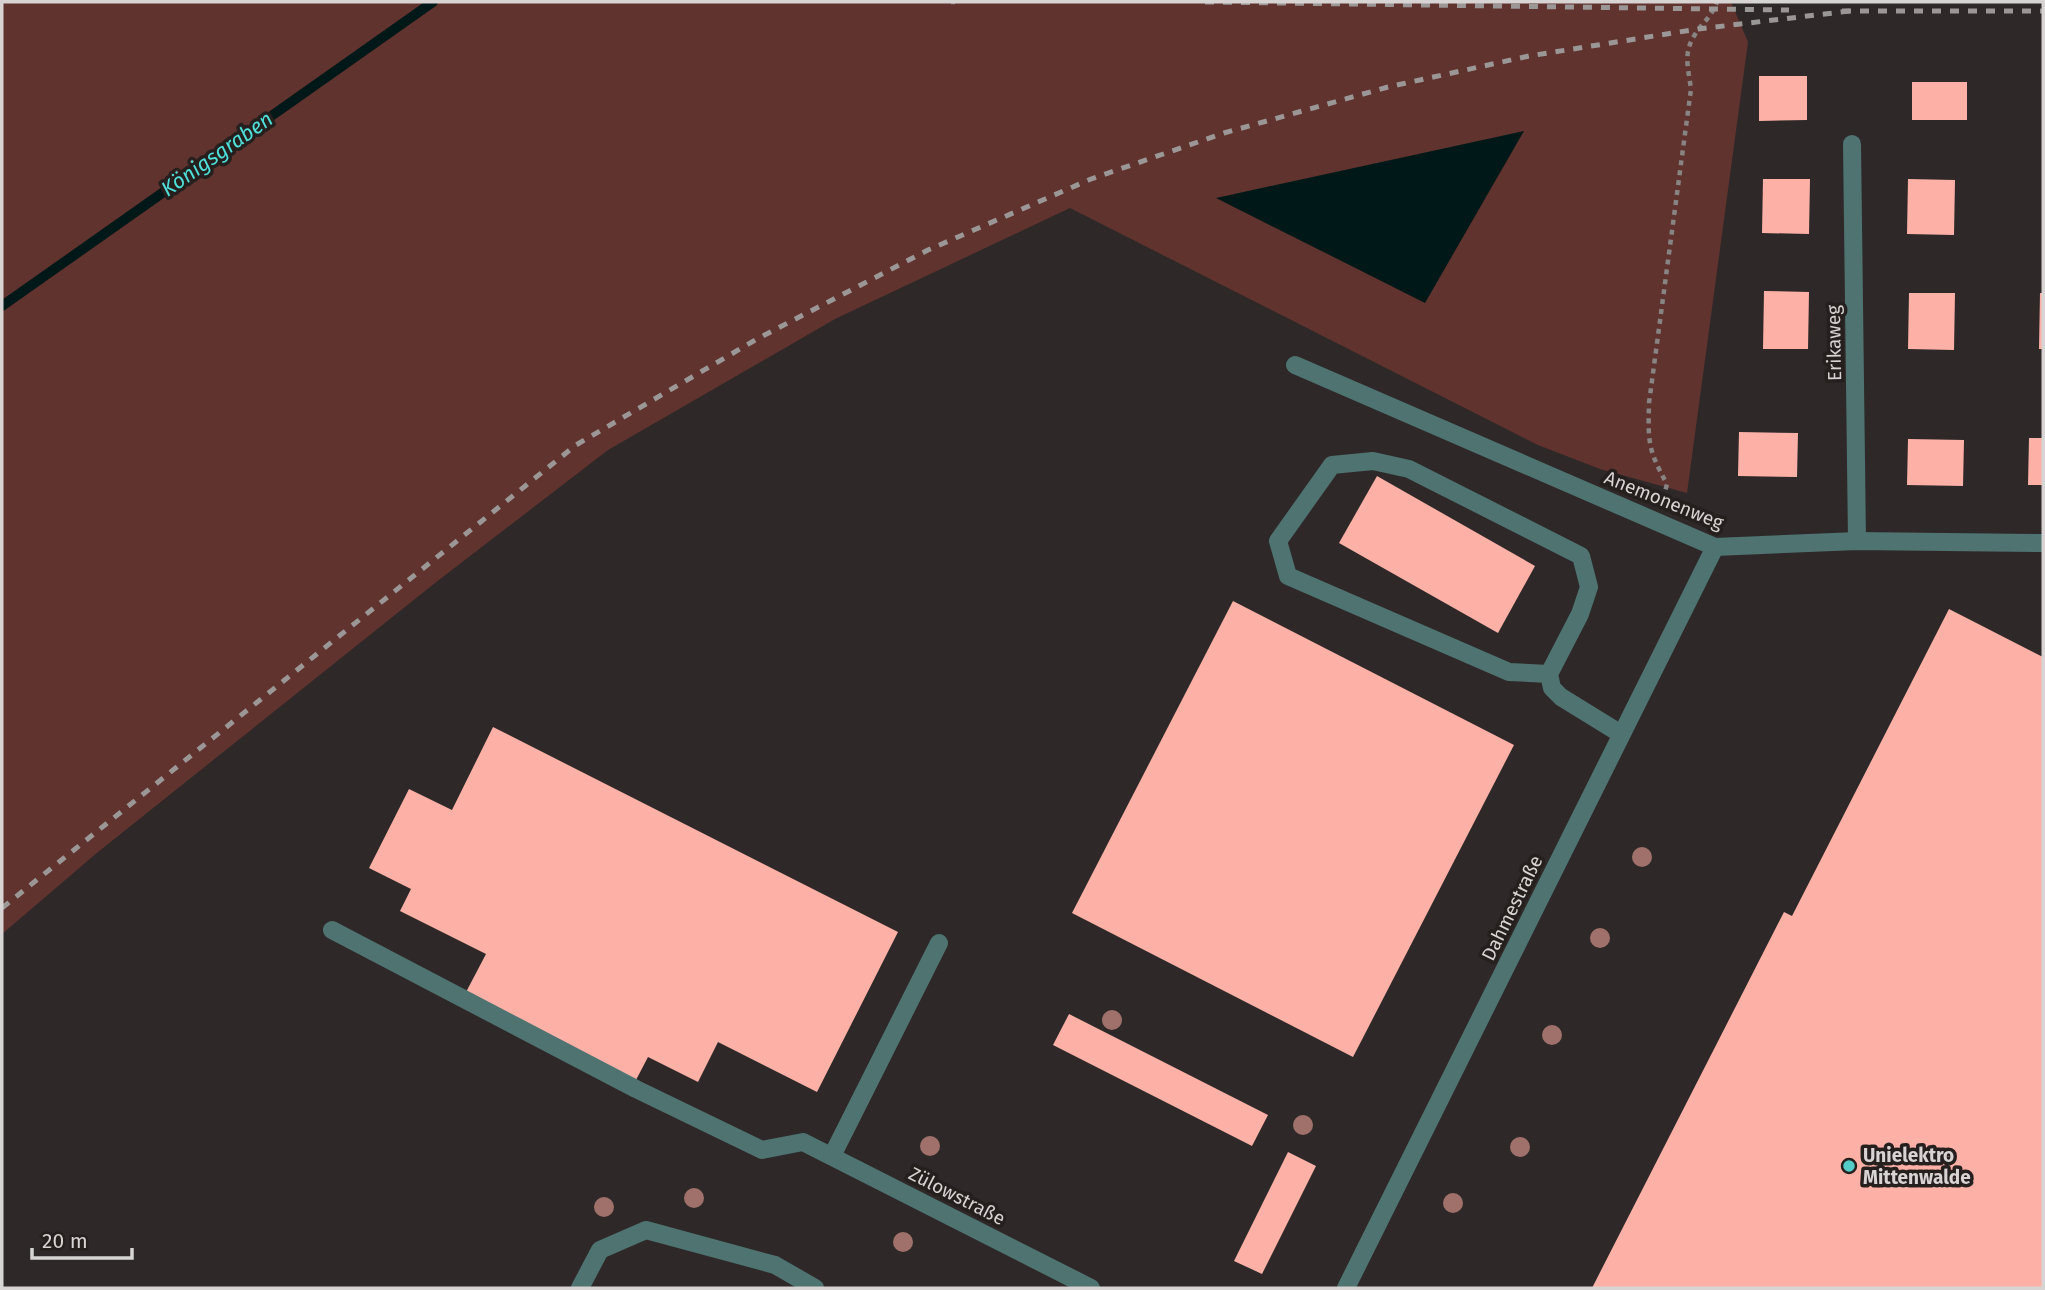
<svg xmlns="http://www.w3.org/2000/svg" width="2045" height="1290" viewBox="0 0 2045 1290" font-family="'Fira Sans',sans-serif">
<rect width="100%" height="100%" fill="#2e2928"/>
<!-- green -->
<polygon fill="#60332e" points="2,2 1731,2 1748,42 1687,493 1600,469 1538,445 1070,208 835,319 608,450 435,583 98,852 2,934"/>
<!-- water -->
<polygon fill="#001918" points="1524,131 1425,303 1216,198"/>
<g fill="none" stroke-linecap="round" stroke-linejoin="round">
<!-- stream -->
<polyline stroke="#001918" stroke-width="10" points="2,306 433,2"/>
</g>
<!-- building -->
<g fill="#fdb0a6">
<polygon points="1759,76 1807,76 1807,120 1759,121"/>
<rect x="1912" y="82" width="55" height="38"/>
<polygon points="1763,179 1810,179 1809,234 1762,233"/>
<polygon points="1908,179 1955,180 1954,235 1907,234"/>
<polygon points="1764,291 1809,292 1808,349 1763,349"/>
<polygon points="1909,293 1955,293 1954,350 1908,349"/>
<polygon points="2040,293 2043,293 2043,349 2039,349"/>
<polygon points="1739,432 1798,433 1797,477 1738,476"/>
<polygon points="2029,438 2043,438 2043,485 2028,485"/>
<polygon points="1908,439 1964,440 1963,486 1907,485"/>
<polygon points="1377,476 1535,566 1498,633 1339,543"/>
<polygon points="1233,601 1514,745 1353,1057 1072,913"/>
<polygon points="1949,609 2043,657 2043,1288 1592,1288 1784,912 1792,916"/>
<polygon points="493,727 898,932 817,1092 718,1042 698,1082 648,1057 636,1080 465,994 486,954 400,911 411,889 369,868 409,789 452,810"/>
<polygon points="1069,1014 1268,1115 1252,1146 1053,1045"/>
<polygon points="1288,1152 1316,1166 1262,1274 1234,1261"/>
</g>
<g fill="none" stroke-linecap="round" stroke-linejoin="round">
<!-- path -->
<g stroke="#888483" stroke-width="4.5" stroke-dasharray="5 5" stroke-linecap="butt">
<polyline points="951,2 955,2"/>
<path d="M1663 499 1667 484C1648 450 1648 442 1649 403L1691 89C1687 61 1682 49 1702 25 1708 18 1714 11 1717 2"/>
</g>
<!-- minor -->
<g stroke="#4e7371" stroke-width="18">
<polyline points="1852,144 1857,541"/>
<polyline points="1295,365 1715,547 1857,541 2043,543"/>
<polyline points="1549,674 1509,672 1288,576 1278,541 1332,465 1373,461 1409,469 1581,556 1589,587 1580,614 1549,674 1552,688 1561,697 1621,734"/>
<polyline points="332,930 636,1089 762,1150 803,1142 1091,1288"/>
<polyline points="832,1156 939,943"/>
<polyline points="580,1288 600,1250 646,1230 775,1265 815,1288"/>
<polyline points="1346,1288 1715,547"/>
</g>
<!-- rail -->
<g stroke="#9b9796" stroke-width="5" stroke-dasharray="9 9" stroke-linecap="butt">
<polyline points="1205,2 1789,10"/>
<polyline points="1842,11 2043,11"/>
<polyline points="2,908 576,445 757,339 928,250 1091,179 1224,133 1388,87 1529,56 1698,29 1850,11"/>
</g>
</g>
<!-- trees -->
<g fill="#a0716b">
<circle cx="1642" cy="857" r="10"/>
<circle cx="1600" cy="938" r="10"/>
<circle cx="1112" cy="1020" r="10"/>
<circle cx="1552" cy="1035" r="10"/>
<circle cx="1303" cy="1125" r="10"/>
<circle cx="930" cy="1146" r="10"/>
<circle cx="1520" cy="1147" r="10"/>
<circle cx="694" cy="1198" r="10"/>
<circle cx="1453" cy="1203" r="10"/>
<circle cx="604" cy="1207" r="10"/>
<circle cx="903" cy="1242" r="10"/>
</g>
<!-- markers -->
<circle fill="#54cdc8" stroke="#251f1e" stroke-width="2.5" cx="1849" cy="1166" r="7"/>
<g text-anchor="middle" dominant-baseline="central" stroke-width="7" stroke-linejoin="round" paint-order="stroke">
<!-- street labels -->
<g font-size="19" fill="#d8d4d3" stroke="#251f1e">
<text transform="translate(1834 343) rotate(-91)">Erikaweg</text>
<text transform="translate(1664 500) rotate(22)">Anemonenweg</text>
<text transform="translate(1512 908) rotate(-64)">Dahmestraße</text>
<text transform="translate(957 1196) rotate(27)">Zülowstraße</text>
</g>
<!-- poi labels -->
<g font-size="19" font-weight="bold" fill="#d8d4d3" stroke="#251f1e" text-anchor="start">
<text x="1863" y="1155">Unielektro<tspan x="1863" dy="22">Mittenwalde</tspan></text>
</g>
<!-- water labels -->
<g font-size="21" font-style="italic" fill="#4ee0d9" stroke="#251f1e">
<text transform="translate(217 154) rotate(-35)">Königsgraben</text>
</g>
</g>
<!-- border -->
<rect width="2045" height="1290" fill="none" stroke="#d8d4d3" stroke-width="7"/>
<!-- scale -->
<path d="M32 1248v10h100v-10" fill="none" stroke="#d8d4d3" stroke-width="3.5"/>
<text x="42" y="1248" font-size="21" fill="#d8d4d3" stroke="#251f1e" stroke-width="5" paint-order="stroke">20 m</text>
</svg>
